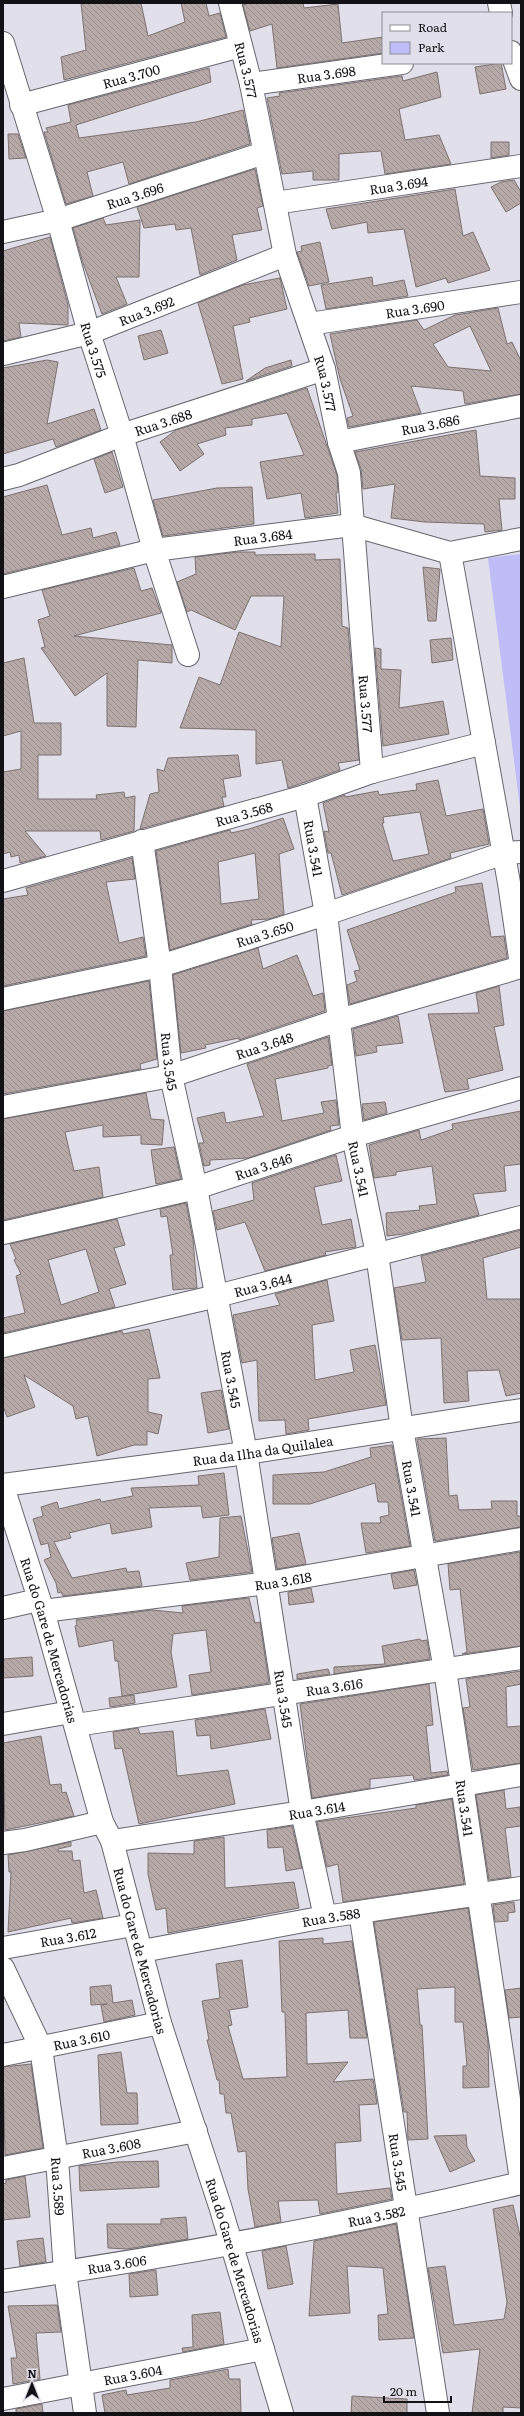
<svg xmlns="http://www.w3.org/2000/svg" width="524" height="2416" viewBox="0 0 524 2416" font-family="Literata,serif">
<defs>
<pattern id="building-back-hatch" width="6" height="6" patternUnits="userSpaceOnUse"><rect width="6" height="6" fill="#b6a9a8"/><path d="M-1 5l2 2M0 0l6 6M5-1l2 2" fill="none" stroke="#9b9090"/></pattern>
</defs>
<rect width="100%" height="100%" fill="#e0dfea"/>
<!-- park -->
<polygon fill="#bfbcf8" points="521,554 521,815 488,558"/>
<!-- building -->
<g fill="url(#building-back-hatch)" stroke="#7d7170" fill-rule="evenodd">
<polygon points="81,3 141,3 148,36 185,22 181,3 206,3 209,16 220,13 226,37 64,80 61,57 86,50"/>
<polygon points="249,3 303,3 304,8 338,4 342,43 383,37 383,53 277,68 272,24 250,31 243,5"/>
<polygon points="501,63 506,89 480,94 475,67"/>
<polygon points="209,68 211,82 76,125 79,138 196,122 243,110 250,144 129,184 123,162 87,172 93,196 66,204 44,132 48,132 46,128 71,122 68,105"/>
<polygon points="437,72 441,97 399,109 405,140 439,135 451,164 385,174 381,151 339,154 339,180 313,180 313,171 282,174 267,98 280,96 279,93 402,76 403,81"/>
<polygon points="8,134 18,134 26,158 9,159"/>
<polygon points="491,142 509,142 509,155 491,158"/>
<polygon points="255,169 263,206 257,208 262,230 232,235 237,260 200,275 191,228 176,230 175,224 144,228 137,207"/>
<polygon points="514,180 521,192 521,203 506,212 491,187 501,182"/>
<polygon points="455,189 463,236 473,232 490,270 448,283 446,278 416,287 404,229 368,233 367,222 332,229 326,209"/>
<polygon points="103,218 106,225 140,220 139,277 116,277 127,304 102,314 83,263 73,228"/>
<polygon points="50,237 68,305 68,325 19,323 21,337 3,341 3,251"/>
<polygon points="320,242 329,282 309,286 297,252 302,251 301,246"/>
<polygon points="372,277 373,286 404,280 408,296 326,309 321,285"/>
<polygon points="280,278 287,309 249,318 250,322 233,326 243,379 222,384 198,303 243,285"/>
<path d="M498 308 507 344 512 342 521 361V394L465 404 463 391 411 386 421 413 349 427 347 418 353 416 340 379 330 334 417 320 424 330 455 315ZM470 326 491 371 448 367 433 344Z"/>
<polygon points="161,330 168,353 144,360 138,336"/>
<polygon points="47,360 58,362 47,424 94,409 101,430 56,447 53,439 3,454 3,368"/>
<polygon points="291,360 292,366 246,381 265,368"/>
<polygon points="307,388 337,475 338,492 336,493 338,513 305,518 301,493 267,499 260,462 304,455 287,413 252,419 252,425 225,428 226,435 197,444 204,454 180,471 160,442 176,430"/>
<polygon points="476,430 480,476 515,478 515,499 499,499 502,530 485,532 484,524 425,522 391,518 395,484 363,489 361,469 355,452"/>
<polygon points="112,452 123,487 105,493 94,459"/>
<polygon points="47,485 62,535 91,528 93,538 116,532 120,545 3,574 3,497"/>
<polygon points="252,487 254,524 163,536 153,500 217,488"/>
<polygon points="238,552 255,552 255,555 315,554 315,560 340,559 342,626 348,628 359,760 338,763 340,770 288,788 282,760 256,764 256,730 180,728 199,677 220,685 239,632 281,647 284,596 251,596 235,630 191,610 187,612 177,582 196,574 195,557"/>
<polygon points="423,567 440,569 436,621 428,621"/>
<polygon points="134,568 141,591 152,588 161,613 74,636 172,645 172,663 138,660 136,727 107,726 107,673 75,696 41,648 45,647 38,620 50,616 42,590"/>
<polygon points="451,638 453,660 432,663 430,640"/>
<polygon points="375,648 381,649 381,669 401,670 399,708 443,701 449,734 383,746"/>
<polygon points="24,658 34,723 61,723 61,755 38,755 38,799 97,799 96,795 124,792 125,798 135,796 134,831 101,840 100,831 25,831 46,856 20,863 19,855 11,857 10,852 3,854 3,772 21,769 21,731 3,736 3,663"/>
<polygon points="238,755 241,776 223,779 226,797 222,797 224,806 140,829 150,794 159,792 157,769 164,771 168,758"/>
<path d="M438 780 446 816 483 809 489 844 450 853 451 858 342 895 331 853H328L324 831 329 832 323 803 345 795V797L378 791 379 795 417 790 416 784ZM420 812 429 854 393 861 382 823H384L383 817Z"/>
<path d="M283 818 294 849 279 854 284 914 269 919 251 920 252 924 170 950 156 851 230 830 231 833 249 829ZM255 853 259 899 221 904 218 862Z"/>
<polygon points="132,858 135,879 106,882 119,943 143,937 146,956 3,986 3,899 28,895 26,888"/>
<polygon points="482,883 491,937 504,936 507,958 350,1004 347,985 357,981 354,971 360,970 347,930 456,892 455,887"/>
<polygon points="258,948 263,969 297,955 313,996 323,993 325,1011 239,1040 239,1038 205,1045 206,1048 181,1053 173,975"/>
<polygon points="149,981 157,1059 140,1064 141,1069 3,1094 3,1011"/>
<polygon points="499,986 504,1025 494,1027 503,1070 467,1079 469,1089 445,1092 428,1014 479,1013 476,993"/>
<polygon points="398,1016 403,1043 376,1046 377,1052 356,1056 353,1029"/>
<polygon points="328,1037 332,1065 328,1066 328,1068 275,1079 276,1084 282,1121 324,1113 321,1102 336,1100 339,1125 330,1126 331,1130 248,1158 210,1160 210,1165 204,1166 199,1143 204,1143 197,1118 224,1112 226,1123 264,1116 247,1064"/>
<polygon points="146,1093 151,1119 164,1120 162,1145 141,1144 141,1135 103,1137 103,1125 65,1132 74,1171 99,1167 103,1197 3,1220 3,1119"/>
<polygon points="385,1102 387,1113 364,1120 362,1104"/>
<polygon points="521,1111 521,1164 504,1166 506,1191 473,1194 479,1215 404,1234 387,1236 386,1213 420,1210 419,1206 437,1204 432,1166 396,1172 396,1175 374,1178 369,1145 419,1130 421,1140 453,1129 452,1124"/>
<polygon points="174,1147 181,1179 156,1184 151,1150"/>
<polygon points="336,1155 342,1181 314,1187 322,1225 351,1219 356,1247 325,1252 326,1255 265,1271 245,1222 217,1230 213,1211 254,1200 252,1183"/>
<polygon points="186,1203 193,1240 197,1288 173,1290 170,1255 173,1255 167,1216 161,1217 160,1209"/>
<path d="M117 1219 125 1245 114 1248 126 1284 109 1289 115 1307 3 1333V1318L25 1313 16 1276 21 1274 14 1260 16 1259 10 1244ZM86 1249 99 1292 61 1305 48 1260Z"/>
<polygon points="521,1230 521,1247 483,1258 487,1299 521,1299 521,1393 506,1396 499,1370 467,1371 469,1401 444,1403 441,1338 402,1340 394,1288 426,1282 421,1256"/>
<polygon points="327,1280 334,1321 312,1325 315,1380 354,1372 350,1350 375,1345 386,1405 308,1419 309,1430 286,1434 285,1420 259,1421 257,1360 242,1363 233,1315 280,1305 275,1294"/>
<polygon points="149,1329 160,1378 148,1379 148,1412 162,1415 158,1434 147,1431 147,1445 134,1445 97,1456 88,1416 76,1419 73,1406 24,1375 35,1407 7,1417 3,1406 3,1358 122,1331 123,1334"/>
<polygon points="221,1390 229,1429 208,1433 201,1393"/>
<polygon points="446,1438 449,1496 457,1495 459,1510 492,1509 491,1501 517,1501 517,1516 521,1516 521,1527 435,1541 417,1439"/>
<polygon points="392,1445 410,1546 366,1553 361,1523 381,1523 380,1517 389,1515 388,1502 378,1502 375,1483 310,1504 273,1504 273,1475 324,1472 371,1457 370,1448"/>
<polygon points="224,1473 229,1515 203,1518 201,1506 149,1508 152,1527 112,1534 110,1523 69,1533 71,1538 54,1542 72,1578 126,1568 127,1572 139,1571 142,1586 63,1596 61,1592 58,1593 56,1583 44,1560 51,1557 48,1543 41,1545 33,1519 43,1516 41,1507 57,1502 59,1509 100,1499 101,1502 133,1496 131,1488 199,1485 198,1476"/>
<polygon points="241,1516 252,1572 190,1580 186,1563 219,1557 220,1518"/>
<polygon points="299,1533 306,1564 277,1569 272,1538"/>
<polygon points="520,1552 521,1646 462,1654 467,1652 460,1589 450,1590 448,1564"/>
<polygon points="414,1570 417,1585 394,1589 391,1574"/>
<polygon points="311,1588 314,1602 289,1605 288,1592"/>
<polygon points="249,1598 255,1623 260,1622 269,1683 192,1695 189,1675 211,1672 206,1630 173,1634 171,1652 177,1687 122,1696 118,1661 115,1661 113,1640 79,1647 75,1626 77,1625 76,1620 152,1610 183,1613 182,1606"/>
<polygon points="420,1639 421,1641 427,1640 430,1659 334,1674 334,1667 385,1664 382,1646"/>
<polygon points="32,1657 33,1676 3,1678 3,1659"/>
<polygon points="328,1669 330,1674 297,1679 297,1674"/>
<polygon points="521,1671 521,1684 506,1687 507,1727 521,1726 521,1763 473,1770 463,1708 470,1707 466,1679"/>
<polygon points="429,1684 433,1725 426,1726 431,1773 447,1771 448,1775 414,1780 413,1775 370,1779 370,1788 312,1798 300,1704"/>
<polygon points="134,1695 135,1703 110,1707 109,1698"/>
<polygon points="265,1709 271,1739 211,1749 210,1735 197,1736 195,1720"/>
<polygon points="138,1728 140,1734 173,1731 177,1776 228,1770 235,1804 139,1824 122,1748 115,1749 113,1732"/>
<polygon points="41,1736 50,1785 61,1784 62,1793 66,1792 74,1816 5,1830 3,1743"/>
<polygon points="504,1790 506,1809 520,1807 521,1826 505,1828 511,1877 489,1880 476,1795"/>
<polygon points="452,1799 464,1884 343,1902 338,1864 327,1867 317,1822 416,1808 416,1805"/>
<polygon points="292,1826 302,1868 286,1871 283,1847 268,1848 267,1830"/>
<polygon points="224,1837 225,1888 294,1882 299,1908 168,1933 166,1908 156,1910 148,1874 148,1853 194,1854 194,1841"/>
<polygon points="71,1842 71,1846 58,1849 58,1851 72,1851 73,1861 80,1860 84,1893 96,1890 103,1918 72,1923 71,1918 8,1932 11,1872 9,1872 8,1855"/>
<polygon points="514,1902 515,1912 508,1913 508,1921 495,1922 493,1905"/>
<polygon points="468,1908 488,2040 489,2087 463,2088 463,2066 467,2066 463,2022 455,2022 455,1987 417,1989 420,2025 422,2025 428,2139 408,2140 407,2112 404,2112 374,1922"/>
<polygon points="323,1938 323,1944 352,1941 367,2038 350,2038 348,2010 306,2013 307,2064 348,2062 333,2082 373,2079 377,2104 359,2105 361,2141 335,2143 337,2194 390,2188 392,2199 320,2214 318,2200 278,2201 281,2222 255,2227 248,2189 246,2151 238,2152 231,2113 226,2113 224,2094 220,2094 219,2080 217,2080 207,2040 209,2040 202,2001 220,1998 216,1964 242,1960 248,2007 229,2010 232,2025 228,2026 243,2079 287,2077 285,2012 282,2012 279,1941"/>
<polygon points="111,1985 113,2003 132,2000 135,2015 104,2022 101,2005 107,2004 91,2005 90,1987"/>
<polygon points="521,1988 521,2017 509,2018 505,1990"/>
<polygon points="121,2052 127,2093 137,2093 138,2124 101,2125 98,2055"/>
<polygon points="31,2064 43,2148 5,2155 3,2067"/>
<polygon points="466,2135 467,2147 475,2161 450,2172 434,2136"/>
<polygon points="158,2161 159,2187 80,2191 79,2166 118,2162"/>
<polygon points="25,2176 30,2217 3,2220 3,2184 6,2183 6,2180"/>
<polygon points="513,2205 521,2240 521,2408 503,2407 503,2413 472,2413 480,2349 443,2353 428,2268 445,2266 454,2325 504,2319 507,2302 493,2209"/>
<polygon points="186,2217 188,2239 127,2249 108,2248 107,2224 161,2224 161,2219"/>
<polygon points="396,2224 414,2338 379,2340 378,2315 388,2314 383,2268 347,2266 350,2313 309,2316 314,2241"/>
<polygon points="43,2238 46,2262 20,2266 17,2241"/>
<polygon points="286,2246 293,2284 268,2289 262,2251"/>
<polygon points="156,2270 158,2295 130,2297 129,2274"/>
<polygon points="57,2305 61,2332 36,2333 40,2379 13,2384 11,2358 17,2358 8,2306"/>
<polygon points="220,2312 224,2344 183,2352 182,2348 193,2347 192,2315"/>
<polygon points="228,2369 229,2379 240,2379 241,2413 105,2413 102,2395 126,2390 127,2395 170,2388 170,2380"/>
<polygon points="352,2396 407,2399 407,2413 351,2413"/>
<polygon points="42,2404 43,2413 16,2413 16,2409"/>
</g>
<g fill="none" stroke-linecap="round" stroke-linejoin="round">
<!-- minor casing -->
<g stroke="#666670" stroke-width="24">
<g id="minor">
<path id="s1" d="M230 3 251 84 285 255 324 369 339 442 349 473 372 772"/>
<polyline points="499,3 501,13"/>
<path id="s2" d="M3 43 58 220 89 333 122 435 154 550 188 655"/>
<polyline points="511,52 521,79"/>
<path id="s3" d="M251 84 402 63"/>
<path id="s4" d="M21 105 241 46"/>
<path id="s5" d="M275 203 521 166"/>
<path id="s6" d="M3 232 58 220 264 153"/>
<path id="s7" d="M309 324 521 292"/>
<path id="s8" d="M3 354 89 333 285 255"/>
<path id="s9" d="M339 442 521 406"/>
<path id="s10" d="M3 479 19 475 122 435 324 369"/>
<polyline points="450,553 509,883 521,965"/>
<path id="s11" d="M3 587 154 550 352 525 450 553 521 539"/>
<path id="s12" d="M305 796 326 914 353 1136 377 1254 402 1429 445 1670 521 2180"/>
<path id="s13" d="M142 841 160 966 171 1076 196 1188 246 1453 302 1812 325 1917"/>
<path id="s14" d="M3 881 305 796 372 772 484 743"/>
<path id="s15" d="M3 999 160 966 326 914 504 853 521 852"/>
<path id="s16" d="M3 1107 171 1076 339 1020 521 967"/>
<path id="s17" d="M3 1233 196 1188 353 1136 521 1088"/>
<path id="s18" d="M3 1346 217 1296 521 1217"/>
<path id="s19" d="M3 1485 246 1453 521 1410"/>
<path id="s20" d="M3 1487 43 1611 102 1822 112 1841 160 2023 220 2206 282 2413"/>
<polyline points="3,1608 38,1600"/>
<path id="s21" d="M43 1611 268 1583 521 1539"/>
<polyline points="3,1724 71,1712"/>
<path id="s22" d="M76 1725 521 1658"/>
<path id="s23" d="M112 1841 302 1812 521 1775"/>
<polyline points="3,1843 25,1840 102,1822"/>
<path id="s24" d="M360 1912 438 2413"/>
<path id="s25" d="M3 1948 133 1925"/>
<path id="s26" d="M142 1951 325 1917 521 1888"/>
<path id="s27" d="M3 1968 41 2048 57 2159 65 2272 85 2413"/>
<path id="s28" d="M3 2055 160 2023"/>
<path id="s29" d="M3 2168 196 2131"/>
<path id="s30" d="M3 2281C177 2256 350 2224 521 2183"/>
<path id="s31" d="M3 2399 263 2349"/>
</g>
</g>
<!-- minor -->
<use href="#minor" stroke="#fff" stroke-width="22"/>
</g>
<g text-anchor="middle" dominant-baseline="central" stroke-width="3.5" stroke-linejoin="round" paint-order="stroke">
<!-- street labels -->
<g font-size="13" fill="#121115" stroke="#e0dfea">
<text stroke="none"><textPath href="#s1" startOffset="69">Rua 3.577</textPath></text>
<text stroke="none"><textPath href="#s3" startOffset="76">Rua 3.698</textPath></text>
<text stroke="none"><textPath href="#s4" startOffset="114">Rua 3.700</textPath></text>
<text stroke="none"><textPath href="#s5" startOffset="125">Rua 3.694</textPath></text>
<text stroke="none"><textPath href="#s6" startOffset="137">Rua 3.696</textPath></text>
<text stroke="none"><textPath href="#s7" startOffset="107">Rua 3.690</textPath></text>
<text stroke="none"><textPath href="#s8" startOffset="150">Rua 3.692</textPath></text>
<text stroke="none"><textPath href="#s2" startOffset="320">Rua 3.575</textPath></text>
<text stroke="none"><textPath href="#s1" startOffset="393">Rua 3.577</textPath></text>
<text stroke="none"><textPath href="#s10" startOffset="170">Rua 3.688</textPath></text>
<text stroke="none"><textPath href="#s9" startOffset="93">Rua 3.686</textPath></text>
<text stroke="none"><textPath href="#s11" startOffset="265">Rua 3.684</textPath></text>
<text stroke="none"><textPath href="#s1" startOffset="717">Rua 3.577</textPath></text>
<text stroke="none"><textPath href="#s14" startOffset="250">Rua 3.568</textPath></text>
<text stroke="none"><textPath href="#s12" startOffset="53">Rua 3.541</textPath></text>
<text stroke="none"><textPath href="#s15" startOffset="270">Rua 3.650</textPath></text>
<text stroke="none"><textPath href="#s16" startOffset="269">Rua 3.648</textPath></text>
<text stroke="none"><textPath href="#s13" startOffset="222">Rua 3.545</textPath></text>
<text stroke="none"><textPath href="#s17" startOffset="269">Rua 3.646</textPath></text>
<text stroke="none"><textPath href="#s12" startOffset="377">Rua 3.541</textPath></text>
<text stroke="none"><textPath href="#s18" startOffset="267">Rua 3.644</textPath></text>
<text stroke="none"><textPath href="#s13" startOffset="546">Rua 3.545</textPath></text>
<text stroke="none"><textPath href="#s19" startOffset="262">Rua da Ilha da Quilalea</textPath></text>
<text stroke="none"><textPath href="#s12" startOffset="701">Rua 3.541</textPath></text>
<text stroke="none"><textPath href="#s21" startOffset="242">Rua 3.618</textPath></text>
<text stroke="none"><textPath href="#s20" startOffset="160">Rua do Gare de Mercadorias</textPath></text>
<text stroke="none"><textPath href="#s22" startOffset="261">Rua 3.616</textPath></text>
<text stroke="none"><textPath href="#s13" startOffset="870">Rua 3.545</textPath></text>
<text stroke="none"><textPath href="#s12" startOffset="1025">Rua 3.541</textPath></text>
<text stroke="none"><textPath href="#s23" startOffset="207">Rua 3.614</textPath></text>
<text stroke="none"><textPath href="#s26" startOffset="192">Rua 3.588</textPath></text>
<text stroke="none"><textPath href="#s25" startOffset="66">Rua 3.612</textPath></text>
<text stroke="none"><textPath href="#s20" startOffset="484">Rua do Gare de Mercadorias</textPath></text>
<text stroke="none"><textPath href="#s28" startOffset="80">Rua 3.610</textPath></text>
<text stroke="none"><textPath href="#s29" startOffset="110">Rua 3.608</textPath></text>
<text stroke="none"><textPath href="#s24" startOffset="253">Rua 3.545</textPath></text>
<text stroke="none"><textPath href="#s27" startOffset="228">Rua 3.589</textPath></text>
<text stroke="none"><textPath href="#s30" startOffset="379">Rua 3.582</textPath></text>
<text stroke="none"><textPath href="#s20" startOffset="808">Rua do Gare de Mercadorias</textPath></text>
<text stroke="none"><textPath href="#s30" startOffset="115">Rua 3.606</textPath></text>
<text stroke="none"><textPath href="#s31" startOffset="132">Rua 3.604</textPath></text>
</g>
</g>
<!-- border -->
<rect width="524" height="2416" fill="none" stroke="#121115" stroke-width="8"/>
<!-- legend -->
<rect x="382" y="12" width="130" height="52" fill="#e0dfea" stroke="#8e8d95"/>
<rect x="390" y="25" width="20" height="6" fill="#ffffff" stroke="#8e8d95"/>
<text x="418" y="32" font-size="12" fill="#121115">Road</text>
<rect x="390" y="42" width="20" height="12" fill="#bfbcf8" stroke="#8e8d95"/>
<text x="418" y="52" font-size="12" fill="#121115">Park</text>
<!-- north arrow -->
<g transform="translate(32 2384)" stroke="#e0dfea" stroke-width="3" paint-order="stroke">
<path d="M0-3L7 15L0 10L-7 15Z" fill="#121115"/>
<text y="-6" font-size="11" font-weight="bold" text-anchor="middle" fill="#121115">N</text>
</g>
<!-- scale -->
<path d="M384 2396v6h67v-6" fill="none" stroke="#121115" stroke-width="2"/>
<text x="390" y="2396" font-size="12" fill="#121115" stroke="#e0dfea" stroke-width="3" paint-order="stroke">20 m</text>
</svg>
